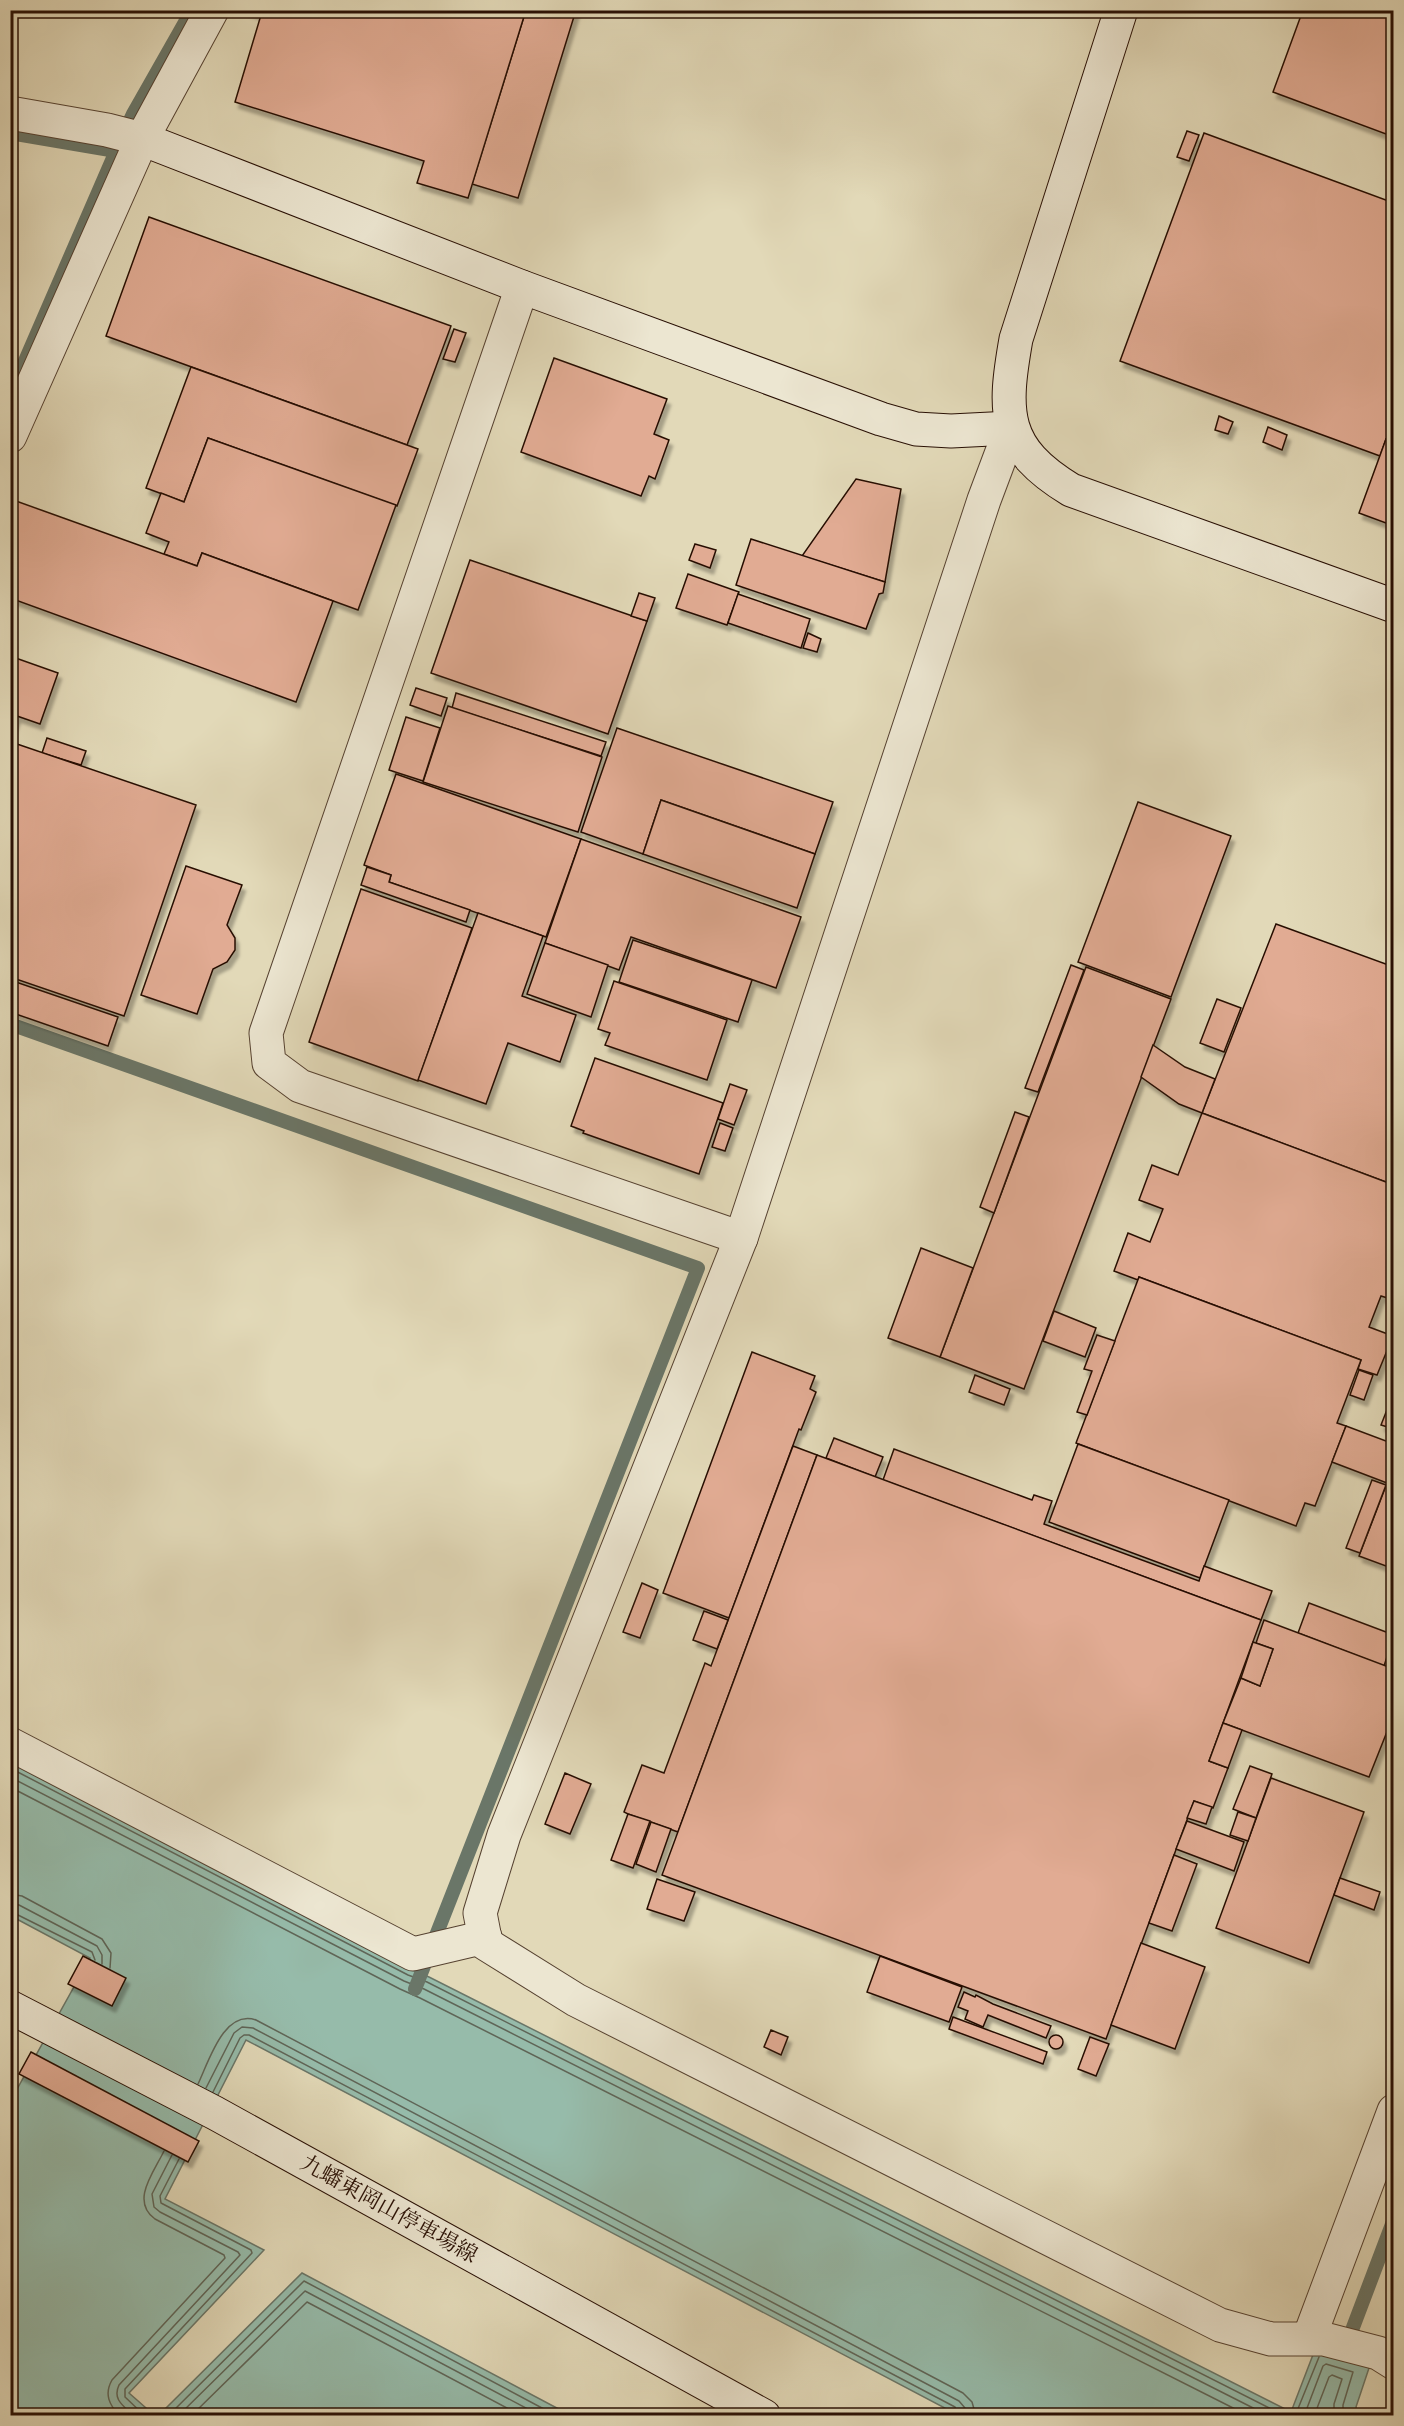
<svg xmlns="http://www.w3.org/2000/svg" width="1404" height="2426" viewBox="0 0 1404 2426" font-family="'IM FELL French Canon','Noto Serif JP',serif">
<defs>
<filter id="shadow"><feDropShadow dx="3.5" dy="6" stdDeviation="1.5" flood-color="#0004"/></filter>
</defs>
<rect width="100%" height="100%" fill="#e2d9b8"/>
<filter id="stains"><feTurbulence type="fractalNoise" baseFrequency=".00333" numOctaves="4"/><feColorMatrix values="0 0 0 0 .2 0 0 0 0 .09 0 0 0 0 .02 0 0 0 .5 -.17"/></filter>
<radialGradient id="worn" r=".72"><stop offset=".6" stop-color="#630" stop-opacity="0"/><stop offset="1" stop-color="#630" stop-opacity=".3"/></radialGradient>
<!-- water -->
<g fill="#96bbaa" stroke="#6a7668" stroke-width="1.5">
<polygon points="10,1762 410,1969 429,1977 1291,2412 1316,2347 1371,2362 1356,2407 1358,2415 958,2415 246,2040 165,2199 264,2250 129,2393 154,2415 11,2415 11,2100 90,1958 11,1916"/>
<polygon points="302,2273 570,2415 159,2415"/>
</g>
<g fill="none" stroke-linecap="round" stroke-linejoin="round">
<!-- shore -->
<g stroke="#5f6557" stroke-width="1.5">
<polyline points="10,1768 408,1975 427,1982 1285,2416"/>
<polyline points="10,1777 404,1981 424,1989 1269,2416"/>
<polyline points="10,1787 400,1989 420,1998 1249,2416"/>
<polyline points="10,1894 22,1896 102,1939 111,1953 110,1968"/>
<polyline points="10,1903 19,1905 97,1946 102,1955 102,1964"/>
<polyline points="10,1911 92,1952 95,1960"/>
<path d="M198 2084C209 2061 224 2009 256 2020L963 2393 972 2402 976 2416"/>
<polyline points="206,2088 234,2033 242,2027 253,2028 959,2401 965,2408 967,2416"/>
<polyline points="213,2092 240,2038 244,2035 249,2035 955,2407 959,2416"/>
<path d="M120 2416C109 2405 104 2394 112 2380L225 2258 224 2255 155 2219C130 2201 154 2172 164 2151"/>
<path d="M134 2416C124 2406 112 2400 119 2385L240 2255 238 2252 160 2212 154 2207 152 2194 172 2155"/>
<polyline points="145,2416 125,2397 125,2389 252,2253 251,2250 161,2203 160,2196 179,2159"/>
<polyline points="168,2416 304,2281 557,2416"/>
<polyline points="178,2416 305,2291 541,2416"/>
<polyline points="191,2416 307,2302 522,2416"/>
<polyline points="1295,2416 1319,2357"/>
<polyline points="1304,2416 1323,2366 1326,2364 1353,2372 1343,2405 1343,2416"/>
<polyline points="1314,2416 1329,2377 1332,2375 1342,2379 1334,2404 1334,2416"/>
</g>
<!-- stream -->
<g stroke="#6a7668" stroke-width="14">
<polyline points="10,133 116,151"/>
<polyline points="18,377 116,151 133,114 192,10"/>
<polyline points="10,1024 698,1268 415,1989"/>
<polyline points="1346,2346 1394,2219"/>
</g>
</g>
<!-- building -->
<g fill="#e1ab93" stroke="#280f04" stroke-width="1.5" filter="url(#shadow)">
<polygon points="526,10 576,10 518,198 472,184"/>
<polygon points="526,10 468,198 417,183 424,161 235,102 261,15 246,10"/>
<polygon points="1303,10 1394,10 1394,137 1273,92"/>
<polygon points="1187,131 1199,135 1189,161 1177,157"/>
<polygon points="1204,133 1394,203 1394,442 1386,439 1380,456 1120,361"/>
<polygon points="149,217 451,326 407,445 106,336"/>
<polygon points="454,329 466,333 455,362 443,359"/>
<polygon points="554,358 667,399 654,434 669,440 655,479 649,476 641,496 521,452"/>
<polygon points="191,367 418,449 397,506 208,438 184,502 146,488"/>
<polygon points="1219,416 1233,422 1228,434 1215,430"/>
<polygon points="1268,427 1287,435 1282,450 1263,442"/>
<polygon points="208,438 396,505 358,610 202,553 197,566 164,554 169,542 146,533 161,493 184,502"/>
<polygon points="1386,439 1394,442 1394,526 1359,513"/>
<polygon points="856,479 901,489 885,582 802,556"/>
<polygon points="16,501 197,566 202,553 333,601 296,702 10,598 10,517"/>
<polygon points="751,539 885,582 883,593 879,594 866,629 736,585"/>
<polygon points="695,544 716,550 710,568 689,560"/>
<polygon points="470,560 647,621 608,734 431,673"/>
<polygon points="688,574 739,592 727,625 676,608"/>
<polygon points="639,593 655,598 647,621 631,616"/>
<polygon points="738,594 810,619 801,648 728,623"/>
<polygon points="808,633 821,639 817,652 803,648"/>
<polygon points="10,656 58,673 40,724 17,716 10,735"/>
<polygon points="416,688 447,698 441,716 410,705"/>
<polygon points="456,693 606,742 601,756 452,708"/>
<polygon points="448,706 602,757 578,832 423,782"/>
<polygon points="406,717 440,728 423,781 389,770"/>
<polygon points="617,728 833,802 815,854 661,800 643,854 581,832"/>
<polygon points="47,738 86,751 81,765 42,753"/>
<polygon points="17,744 196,805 124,1016 10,977 10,763"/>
<polygon points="396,774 581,839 546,937 389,882 391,875 364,865"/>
<polygon points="661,800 815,854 797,908 643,854"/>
<polygon points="1138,802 1231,836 1171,997 1078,962"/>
<polygon points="581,839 801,917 776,988 631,937 619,970 545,943"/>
<polygon points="186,866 242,885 227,925 235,938 235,950 227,962 213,969 197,1014 141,995"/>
<polygon points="367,867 391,875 389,882 470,910 466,922 361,885"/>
<polygon points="361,889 472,928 418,1081 309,1042"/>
<polygon points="478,913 543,936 522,996 576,1015 560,1062 508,1043 486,1104 418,1080"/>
<polygon points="1276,924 1394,967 1394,1185 1202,1113"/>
<polygon points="633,940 752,980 738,1022 619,982"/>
<polygon points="545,943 608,965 591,1017 527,994"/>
<polygon points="1071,965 1084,970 1038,1092 1025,1088"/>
<polygon points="1086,967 1171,999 1024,1389 940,1357"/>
<polygon points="10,980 118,1017 108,1046 10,1012"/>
<polygon points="614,981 727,1020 707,1080 605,1045 610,1033 598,1029"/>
<polygon points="1217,999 1241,1008 1224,1052 1200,1043"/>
<polygon points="1153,1045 1185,1067 1215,1079 1202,1113 1179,1104 1141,1077"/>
<polygon points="595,1058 723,1103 699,1174 583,1133 584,1131 571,1126"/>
<polygon points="730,1084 747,1090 734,1125 718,1119"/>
<polygon points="1015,1112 1029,1117 994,1213 980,1207"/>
<polygon points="1202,1113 1394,1185 1394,1300 1381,1296 1369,1327 1393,1336 1377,1375 1358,1369 1361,1360 1139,1277 1138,1280 1114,1271 1128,1233 1150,1242 1163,1209 1139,1200 1152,1165 1178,1175"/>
<polygon points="720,1123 733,1128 725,1151 712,1147"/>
<polygon points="921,1248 973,1268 940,1357 888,1338"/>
<polygon points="1139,1277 1361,1360 1337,1423 1346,1426 1315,1506 1305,1503 1296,1526 1076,1443"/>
<polygon points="1054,1311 1096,1328 1085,1357 1043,1341"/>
<polygon points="1097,1335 1115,1341 1087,1415 1077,1412 1092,1371 1084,1369"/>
<polygon points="752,1352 815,1376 810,1389 816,1392 801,1430 799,1429 729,1618 663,1593"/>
<polygon points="1359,1370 1373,1375 1364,1400 1350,1395"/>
<polygon points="975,1375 1010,1389 1004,1405 969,1392"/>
<polygon points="1394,1392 1394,1429 1381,1425"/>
<polygon points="1346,1426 1394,1444 1394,1465 1387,1483 1332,1462"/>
<polygon points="834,1438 883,1457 875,1477 826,1458"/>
<polygon points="1078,1444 1229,1500 1200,1578 1049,1522"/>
<polygon points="793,1446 817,1455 678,1832 628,1814 624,1812 642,1765 664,1773 705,1663 711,1666"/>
<polygon points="894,1449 1032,1500 1034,1495 1052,1501 1044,1524 1199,1581 1204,1566 1272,1591 1261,1620 883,1480"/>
<polygon points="817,1455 1261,1620 1209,1761 1228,1768 1213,1808 1194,1801 1106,2039 662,1875"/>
<polygon points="1394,1465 1394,1569 1359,1556"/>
<polygon points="1372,1480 1386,1485 1360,1553 1346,1548"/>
<polygon points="642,1583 658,1590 640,1638 623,1632"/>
<polygon points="1309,1603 1394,1635 1384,1666 1298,1633"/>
<polygon points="704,1611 728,1620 717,1649 693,1640"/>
<polygon points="1264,1620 1394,1669 1394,1714 1369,1777 1223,1723 1241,1678 1260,1686 1273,1649 1256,1643"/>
<polygon points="1253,1642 1273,1649 1260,1686 1241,1678"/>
<polygon points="1223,1723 1242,1730 1228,1768 1209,1761"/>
<polygon points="1250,1766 1272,1774 1256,1818 1233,1809"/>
<polygon points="565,1773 591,1784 570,1834 545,1824"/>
<polygon points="1271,1778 1364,1812 1309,1963 1216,1928"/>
<polygon points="1194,1801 1212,1807 1206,1824 1187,1818"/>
<polygon points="1238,1812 1256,1818 1248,1841 1230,1835"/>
<polygon points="628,1814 650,1821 633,1868 611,1860"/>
<polygon points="1187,1821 1244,1842 1234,1871 1176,1849"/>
<polygon points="651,1822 671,1829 656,1872 636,1864"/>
<polygon points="1174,1855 1197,1864 1172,1931 1149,1923"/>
<polygon points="1340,1878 1380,1892 1374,1910 1334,1895"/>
<polygon points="657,1879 695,1892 684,1921 647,1909"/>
<polygon points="1141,1943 1205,1967 1175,2049 1111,2025"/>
<polygon points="83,1956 126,1978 112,2006 68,1984"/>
<polygon points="880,1956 962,1987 949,2022 867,1992"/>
<polygon points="964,1992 975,1997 976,1995 993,2004 1051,2026 1046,2038 988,2015 983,2027 965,2019 968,2011 958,2007"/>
<polygon points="953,2017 1047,2052 1043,2064 949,2029"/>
<polygon points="771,2030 788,2037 781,2055 764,2047"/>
<circle cx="1056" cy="2042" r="7"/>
<polygon points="1090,2037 1109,2044 1096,2076 1078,2069"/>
<polygon points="31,2052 199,2141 188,2162 19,2074"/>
</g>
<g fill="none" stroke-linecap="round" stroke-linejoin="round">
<!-- street casing -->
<g stroke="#564231" stroke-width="35">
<g id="street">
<polyline points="10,113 107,130 142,139"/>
<polyline points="522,287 266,1033 269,1063 300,1086 741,1238"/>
<polyline points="1011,428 984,500 741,1238 504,1835 480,1913 486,1944 576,2000 1220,2325 1271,2339 1324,2339 1378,2353 1394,2363"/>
<polyline points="10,436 142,139 212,10"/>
<polyline points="10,1744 413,1954 485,1937"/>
<polyline points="1309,2338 1394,2111"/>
</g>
</g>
<!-- secondary casing -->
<g stroke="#280f04" stroke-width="35">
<g id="secondary">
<path d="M1121 10 1016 339C1003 413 1002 448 1071 490L1394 606"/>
<polyline points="142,139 522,287 881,419 916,429 951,431 1011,428"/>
<polyline points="10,2007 215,2113 764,2416"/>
</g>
</g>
<!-- street -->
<use href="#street" stroke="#ece6d1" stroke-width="33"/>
<!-- secondary -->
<use href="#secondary" stroke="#ece6d1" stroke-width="33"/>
</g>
<g text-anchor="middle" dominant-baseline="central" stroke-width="5" stroke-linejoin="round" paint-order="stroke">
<!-- street labels -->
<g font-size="22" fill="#280f04" stroke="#ece6d1">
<text transform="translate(389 2209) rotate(29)">九蟠東岡山停車場線</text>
</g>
</g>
<!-- margin -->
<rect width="1404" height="2426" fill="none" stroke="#e2d9b8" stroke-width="36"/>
<rect x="12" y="12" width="1380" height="2402" fill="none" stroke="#280f04" stroke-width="3"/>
<rect x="18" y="18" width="1368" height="2390" fill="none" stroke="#280f04" stroke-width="1.5"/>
<rect width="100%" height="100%" filter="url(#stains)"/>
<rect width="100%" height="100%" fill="url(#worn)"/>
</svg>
